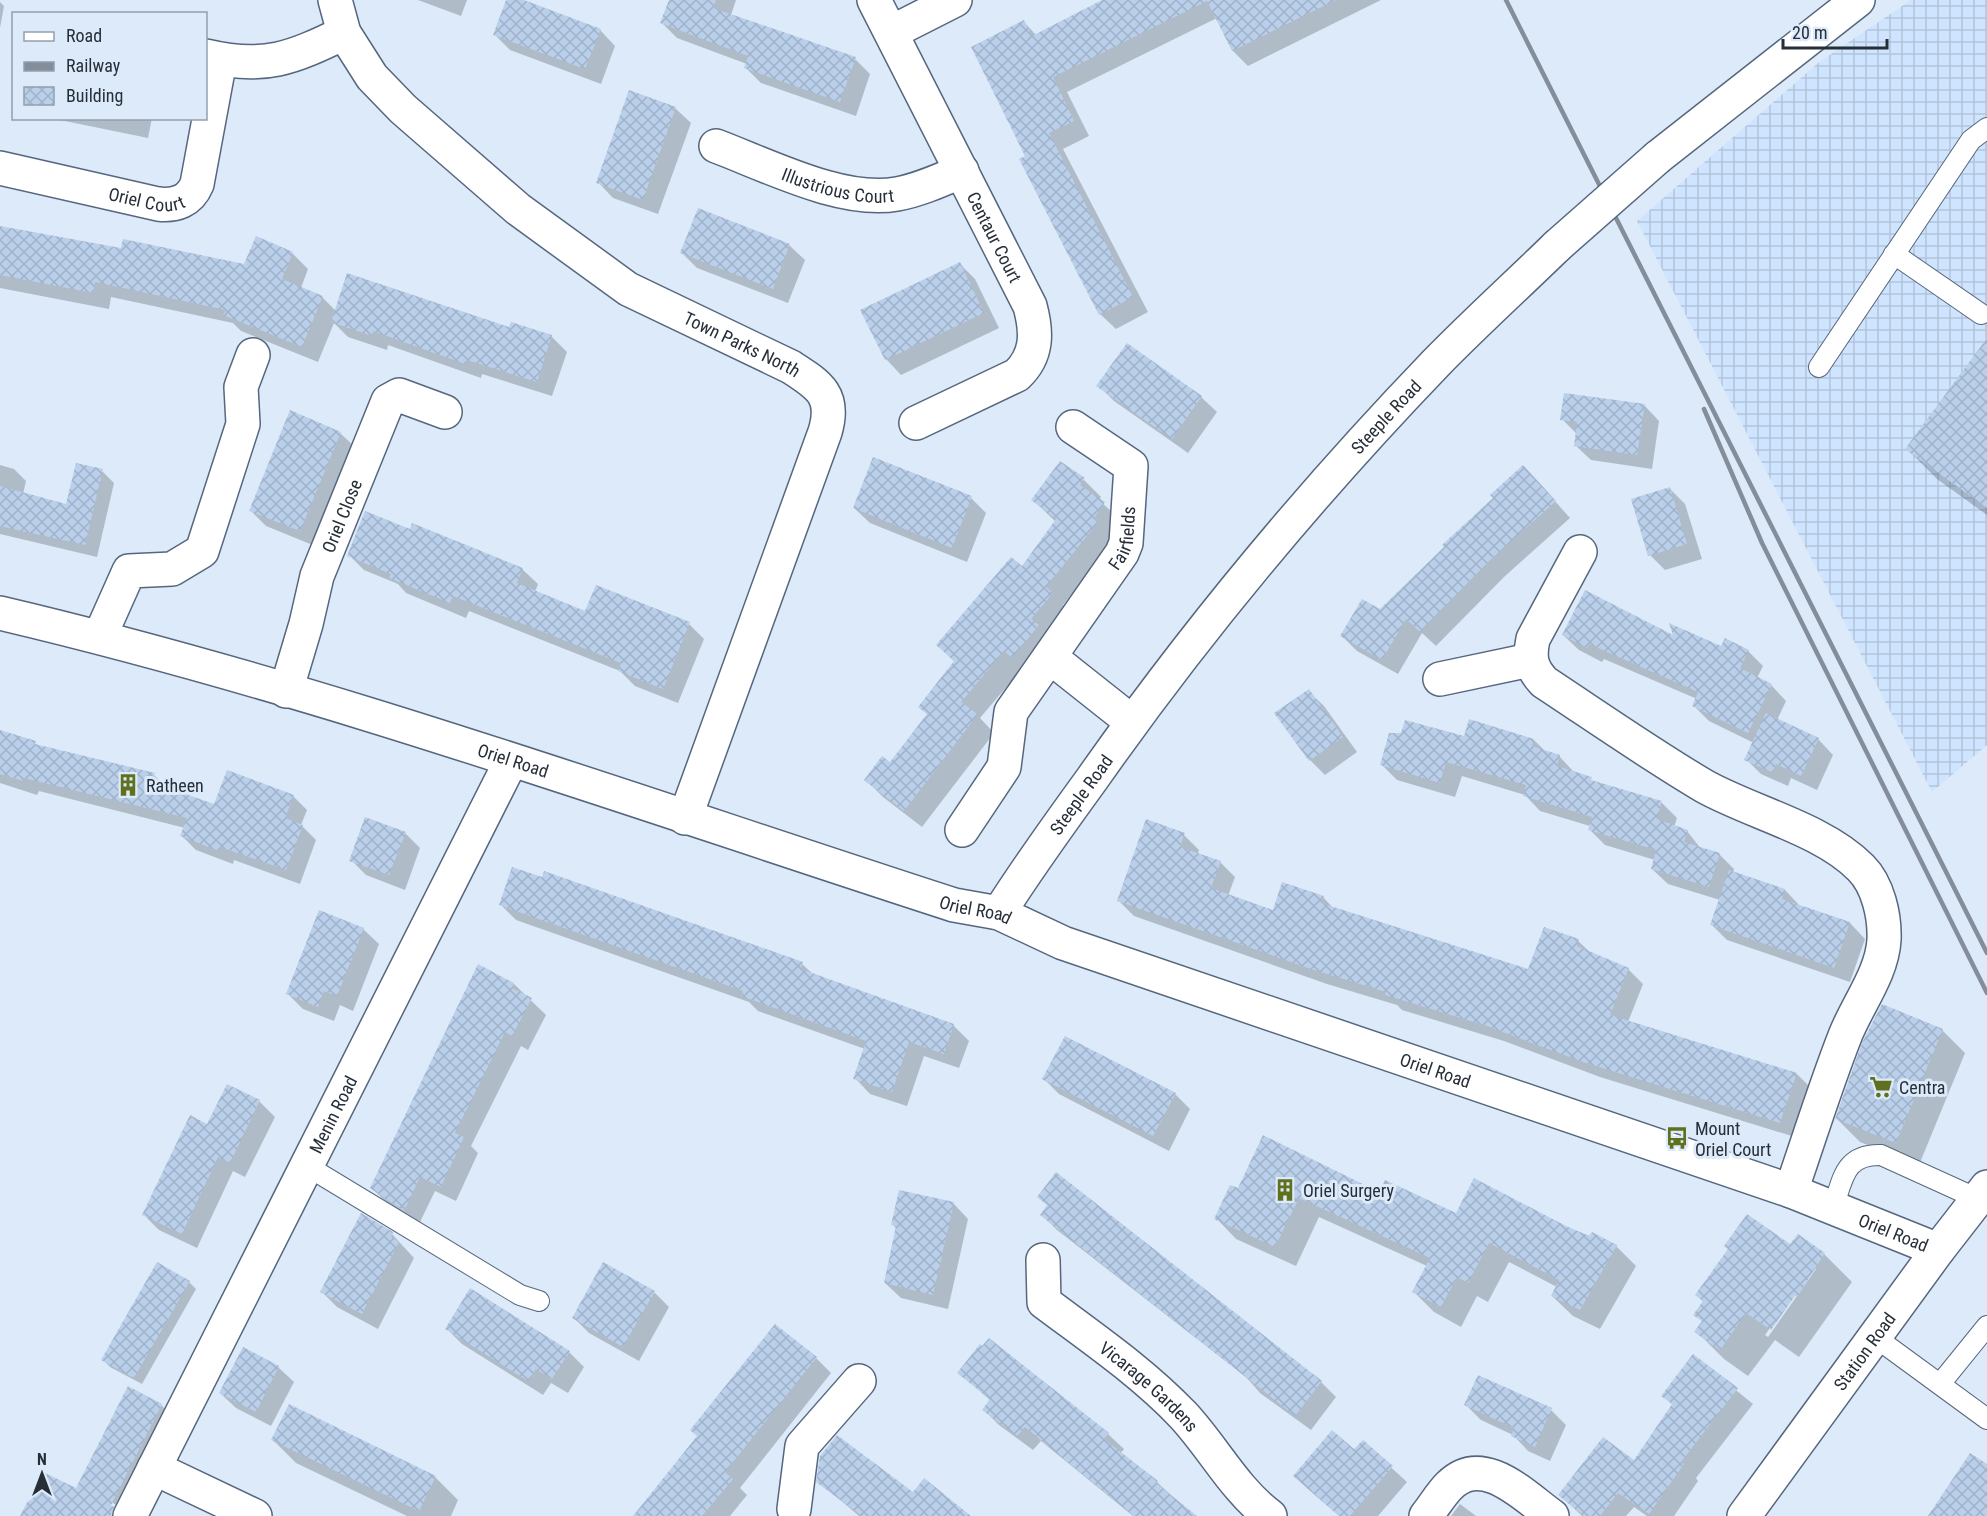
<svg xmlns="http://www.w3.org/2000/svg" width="1987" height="1516" viewBox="0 0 1987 1516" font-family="'Roboto Condensed',sans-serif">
<defs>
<pattern id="industrial-grid" width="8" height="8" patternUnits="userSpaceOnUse" patternTransform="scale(1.5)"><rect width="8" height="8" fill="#cfe4fe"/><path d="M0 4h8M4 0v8" fill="none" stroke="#b2c4da"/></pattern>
<pattern id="building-cross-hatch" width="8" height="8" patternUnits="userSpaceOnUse" patternTransform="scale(1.5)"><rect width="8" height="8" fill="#bacfe9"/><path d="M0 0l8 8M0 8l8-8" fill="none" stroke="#a0b2c9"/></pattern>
</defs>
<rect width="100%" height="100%" fill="#ddeafa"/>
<!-- industrial -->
<polygon fill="url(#industrial-grid)" points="1911,0 1987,0 1987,745 1932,792 1637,221 1818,63"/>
<!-- shadow -->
<g fill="#0003" fill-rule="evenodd">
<polygon points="418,0 467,0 461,16"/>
<polygon points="507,0 520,0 600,30 615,46 601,84 510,50 494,34"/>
<polygon points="670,0 736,0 731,15 855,59 870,74 856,116 761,83 746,68 747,64 677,38 662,23"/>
<polygon points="1107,0 1381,0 1248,66 1233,51 1217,18 1067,92 1089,136 1063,149 1148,312 1116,329 1100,314 1028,157 1024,22 1036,35"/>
<polygon points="0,2 4,6 0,28"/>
<polygon points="675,108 691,123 658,214 613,198 598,182"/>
<polygon points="50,118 152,118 148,138"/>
<polygon points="0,227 122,250 245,265 292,253 308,269 301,288 322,297 336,311 510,329 551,336 567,352 552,396 482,374 481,378 388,345 387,350 348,337 334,323 318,362 241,331 233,323 111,297 109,309 0,288"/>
<polygon points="789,245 805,260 788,303 697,268 682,253"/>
<polygon points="960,264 975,279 999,328 901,375 886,359"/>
<polygon points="1987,340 1987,515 1937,479 1907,449"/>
<polygon points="1127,345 1201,397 1217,412 1188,453 1114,401 1098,385"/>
<polygon points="1644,405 1659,421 1652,469 1591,460 1575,445 1577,434 1562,419"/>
<polygon points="340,433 356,448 315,546 266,526 250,510"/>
<polygon points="0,465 14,469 26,481 23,494 67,506 102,471 114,483 97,557 0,534"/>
<polygon points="1084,480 1101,497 1099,500 1122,521 1115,540 1063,605 1070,612 980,718 994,733 922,827 883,797 866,780 891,764 928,715 920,707 955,662 938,645 1022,569 1056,522 1033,500"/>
<polygon points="1538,482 1570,518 1504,577 1436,646 1422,633 1398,674 1357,651 1342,636 1380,611"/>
<polygon points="1670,489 1685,504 1702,559 1665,570 1650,555"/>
<polygon points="971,498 986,513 967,562 870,523 854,508"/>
<polygon points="410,531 522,569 538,584 535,592 586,613 689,624 704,639 678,703 635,686 620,671 469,611 466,618 406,593 398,584 364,570 349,555"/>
<polygon points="1563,635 1675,638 1748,651 1763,666 1757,678 1771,685 1786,701 1777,720 1818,739 1833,755 1817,790 1791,778 1788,786 1761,774 1746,759 1754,743 1709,721 1694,706 1697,699 1604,659 1602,662 1579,650"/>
<polygon points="1308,691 1324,706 1357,752 1325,775 1310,760"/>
<polygon points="0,732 39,746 154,775 168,789 215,806 293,796 307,810 301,825 316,840 300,884 234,860 233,864 196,850 182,836 185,828 39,791 37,795 0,783"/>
<polygon points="1465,738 1534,740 1546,752 1559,756 1574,772 1595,783 1661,802 1677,818 1674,827 1687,831 1701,849 1719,854 1734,869 1733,873 1785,890 1800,906 1850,923 1865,939 1850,982 1727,940 1712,925 1720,900 1668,884 1652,869 1655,860 1605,845 1589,829 1590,826 1540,811 1525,795 1462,776 1455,797 1397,780 1381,764"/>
<polygon points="405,833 420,848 405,890 366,875 351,860"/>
<polygon points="1184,835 1199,850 1198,854 1220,862 1235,877 1228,896 1274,912 1323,897 1334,909 1529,971 1578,941 1592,954 1628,969 1643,984 1628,1022 1797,1074 1812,1089 1795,1137 1600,1077 1504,1041 1402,1010 1397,1005 1327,984 1134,916 1119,901"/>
<polygon points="500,904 802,964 814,975 953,1025 969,1041 959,1068 924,1056 907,1106 870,1094 855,1078 865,1049 758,1011 749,1002 516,920"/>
<polygon points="363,929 379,944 353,1011 340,1005 334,1021 303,1009 288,994"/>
<polygon points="478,966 514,984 546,1015 528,1050 521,1046 471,1146 478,1153 456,1201 435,1191 419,1224 387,1203 372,1188"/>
<polygon points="1942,1030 1965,1053 1919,1165 1860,1142 1837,1119"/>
<polygon points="1044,1079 1175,1094 1190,1109 1169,1151 1059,1094"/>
<polygon points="227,1086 260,1102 275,1117 245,1177 233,1171 197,1248 159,1230 144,1215 208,1126"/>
<polygon points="1238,1190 1380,1194 1457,1215 1566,1227 1616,1246 1636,1266 1600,1329 1573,1316 1552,1296 1557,1287 1509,1262 1488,1302 1477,1296 1461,1327 1434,1312 1414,1292 1427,1266 1319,1217 1296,1266 1236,1239 1216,1218"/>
<polygon points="953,1203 968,1219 948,1309 901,1298 885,1283 897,1229 893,1225"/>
<polygon points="362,1215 392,1234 414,1258 378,1329 337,1307 322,1292"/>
<polygon points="1042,1215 1321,1382 1336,1397 1311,1430 1260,1393 1246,1377 1057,1230"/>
<path d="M1798 1236 1824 1254 1852 1282 1799 1357 1775 1340 1748 1376 1724 1359 1696 1331 1703 1322 1695 1315 1704 1303 1697 1295 1790 1246ZM1814 1267 1816 1269 1768 1337 1765 1335Z"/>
<polygon points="189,1282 196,1289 142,1384 110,1367 103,1360"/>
<polygon points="654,1292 669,1307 639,1361 589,1333 574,1318"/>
<polygon points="447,1329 569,1352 584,1367 568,1393 551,1383 543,1395 462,1344"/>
<polygon points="989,1340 1108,1434 1124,1449 1120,1454 1157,1482 1193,1516 1133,1516 1041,1441 1033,1450 999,1425 984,1410 991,1401 959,1373"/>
<polygon points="1694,1356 1753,1404 1696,1478 1698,1481 1674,1516 1647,1516 1634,1507 1626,1516 1582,1516 1560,1495 1634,1462 1673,1405 1663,1395"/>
<polygon points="816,1358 831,1373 740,1488 747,1495 730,1516 635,1516"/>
<polygon points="278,1367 294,1382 271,1426 236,1408 220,1393"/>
<polygon points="161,1405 177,1420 130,1512 97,1495"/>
<polygon points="1466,1405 1551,1410 1566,1425 1550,1461 1528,1451 1513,1435 1481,1420"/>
<polygon points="273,1440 435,1477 458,1500 451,1516 407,1516 296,1463"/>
<polygon points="1363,1442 1407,1482 1378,1516 1339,1516 1295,1476 1354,1451"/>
<polygon points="818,1481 913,1494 968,1516 859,1516"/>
<polygon points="1460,1504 1476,1516 1451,1516"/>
</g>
<!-- building -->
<g fill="url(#building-cross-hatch)">
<polygon points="506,0 524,0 601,29 585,69 493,35"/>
<polygon points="669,0 716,0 713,8 856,57 840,102 744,68 748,56 660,23"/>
<polygon points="1102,0 1336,0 1232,51 1207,1 1053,77 1074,121 1049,133 1133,297 1099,315 1019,159 1025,156 971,47 1024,20 1032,36"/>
<polygon points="629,90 676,107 643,200 596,183"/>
<polygon points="698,208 790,244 773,289 680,253"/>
<polygon points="0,226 121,248 123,239 244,264 256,236 293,252 282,279 323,296 302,347 223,315 226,310 95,282 93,293 0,275"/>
<polygon points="960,262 984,313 885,360 860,310"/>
<polygon points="347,273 509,327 511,322 552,335 537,382 467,360 465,364 373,331 372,336 331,322"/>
<polygon points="1987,338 1987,508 1905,449"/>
<polygon points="1127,343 1202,396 1172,439 1096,386"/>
<polygon points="1564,393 1645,404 1637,455 1574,446 1577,422 1560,420"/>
<polygon points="290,410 341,432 300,531 249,511"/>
<polygon points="873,457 972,496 952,548 853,508"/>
<polygon points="1060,461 1085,478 1080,485 1105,502 1094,518 1098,522 1046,587 1053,593 1031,619 1039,625 1012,658 1004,651 961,702 978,714 904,811 864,780 882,756 890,762 927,714 918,707 954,661 936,645 1011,557 1022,566 1056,519 1031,500"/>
<polygon points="76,463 103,469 85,545 0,526 0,486 66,504"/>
<polygon points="1523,465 1556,501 1488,562 1420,632 1406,619 1382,660 1340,636 1362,599 1380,609 1444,547 1442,545 1493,498 1490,495"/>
<polygon points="1670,487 1687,544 1648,556 1631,499"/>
<polygon points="365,511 410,529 412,523 523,568 517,583 585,611 596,585 690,622 663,689 618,671 621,663 453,596 450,603 389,578 391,574 347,556"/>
<polygon points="1585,590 1673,635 1669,623 1721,646 1725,638 1749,650 1740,668 1772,684 1748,733 1692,706 1698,692 1589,644 1587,648 1562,635"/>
<polygon points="1309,689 1343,737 1309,761 1274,713"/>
<polygon points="1766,713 1819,738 1801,776 1776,764 1772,772 1744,760"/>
<polygon points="1469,719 1534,739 1532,746 1560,755 1557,766 1592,777 1591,780 1662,801 1657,819 1688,830 1684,842 1720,853 1709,887 1651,869 1656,850 1588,830 1592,817 1523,796 1526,785 1446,762 1440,783 1380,765 1389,733 1401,733 1405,720 1464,736"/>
<polygon points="0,730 36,741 35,744 155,773 152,782 214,804 227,770 294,795 285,818 303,825 286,870 220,847 219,851 180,836 187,818 24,778 23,781 0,774"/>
<polygon points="365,817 406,832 389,875 349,861"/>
<polygon points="1146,819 1185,833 1180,847 1221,861 1211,888 1273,910 1282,882 1324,896 1321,903 1528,969 1544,927 1579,939 1577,946 1629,968 1610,1015 1797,1073 1780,1123 1583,1062 1487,1026 1385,995 1386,992 1311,969 1117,901"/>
<polygon points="512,867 542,877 544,871 803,962 801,969 954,1024 944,1054 909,1042 892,1092 853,1079 866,1041 741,996 743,991 499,905"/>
<polygon points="1729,870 1785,889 1782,899 1850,922 1834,968 1710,925"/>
<polygon points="319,910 364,928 337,996 324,991 318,1007 286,994"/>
<polygon points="478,964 514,983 512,988 532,998 512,1036 505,1032 455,1133 464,1137 441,1187 420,1177 404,1211 370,1188"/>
<polygon points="1882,1004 1943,1029 1896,1143 1835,1119 1862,1043"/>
<polygon points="1065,1036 1176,1093 1153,1136 1042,1079"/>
<polygon points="227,1084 260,1100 230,1163 218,1157 182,1234 142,1215 190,1115 207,1124"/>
<polygon points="1263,1135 1379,1192 1385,1180 1456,1213 1474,1178 1566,1226 1589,1236 1592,1232 1617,1245 1580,1310 1551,1296 1559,1280 1489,1243 1468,1283 1457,1277 1441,1307 1412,1292 1430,1258 1299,1198 1275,1247 1214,1219 1230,1185 1238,1188"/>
<polygon points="1056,1172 1322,1381 1295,1416 1040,1215 1047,1205 1037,1197"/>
<polygon points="899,1190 954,1202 933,1295 884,1283 896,1226 891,1225"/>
<polygon points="361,1213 393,1232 391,1237 399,1242 362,1314 320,1292"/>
<polygon points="1747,1214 1790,1244 1798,1234 1825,1253 1797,1297 1795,1296 1771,1330 1746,1313 1720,1350 1694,1332 1702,1321 1693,1315 1703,1301 1695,1295 1728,1249 1724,1246"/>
<polygon points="157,1262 190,1281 134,1378 101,1360"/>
<polygon points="603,1262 655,1291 623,1347 572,1318"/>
<polygon points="470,1288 570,1351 552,1379 536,1369 528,1381 445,1329"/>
<polygon points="775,1324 817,1357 725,1472 733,1479 702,1516 633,1516 697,1436 690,1430"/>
<polygon points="989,1338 1109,1433 1104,1439 1158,1481 1156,1483 1197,1516 1134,1516 1025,1427 1017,1436 982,1410 990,1399 957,1373 980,1344 982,1346"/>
<polygon points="243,1347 279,1366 256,1412 219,1393"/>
<polygon points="1693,1354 1738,1388 1681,1462 1684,1464 1649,1514 1618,1493 1600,1516 1584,1516 1558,1495 1603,1437 1634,1460 1672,1404 1661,1396"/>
<polygon points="1478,1375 1552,1408 1535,1447 1511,1436 1514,1428 1464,1405"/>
<polygon points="128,1386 162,1404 111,1505 114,1507 111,1516 20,1516 43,1472 76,1488"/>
<polygon points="289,1404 436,1476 419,1511 271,1440"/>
<polygon points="1332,1430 1354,1449 1363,1440 1393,1466 1350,1516 1339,1516 1293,1476"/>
<polygon points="837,1435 913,1492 924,1478 971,1516 862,1516 816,1482 820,1456"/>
<polygon points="1970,1453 1987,1464 1987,1516 1928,1516"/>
</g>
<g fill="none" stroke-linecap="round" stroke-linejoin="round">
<!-- lane casing -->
<g stroke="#55677e" stroke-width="22">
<g id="lane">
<polyline points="1894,254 1981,314"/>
<polyline points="1819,367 1971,140 1987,128"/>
<polyline points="307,1166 520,1295 539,1301"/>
<path d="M1833 1208C1843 1179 1844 1154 1881 1155L1978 1199"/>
<polyline points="1875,1337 1987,1419"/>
<polyline points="1940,1384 1987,1326"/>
</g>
</g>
<!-- street casing -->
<g stroke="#55677e" stroke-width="36">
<g id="street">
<path id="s1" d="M335 0 344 33 372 77 403 109 518 209 628 289 791 367C819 385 836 395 825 432L685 818"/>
<path id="s2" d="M874 0 1030 306C1037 332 1038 355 1017 375L916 423"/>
<polyline points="892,32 955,0"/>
<path d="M206 56C265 70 292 58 344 33"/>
<path id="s3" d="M716 146C767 165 842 204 897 194 919 190 941 180 962 171"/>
<path id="s4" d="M0 168 158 204C176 206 190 201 197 184L220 60"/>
<path d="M1580 552 1533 639C1529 658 1531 668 1544 682 1597 717 1650 754 1704 786 1750 812 1823 829 1861 868 1878 885 1885 916 1884 940 1882 974 1857 1005 1845 1036 1825 1087 1809 1139 1791 1191"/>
<polyline points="100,636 129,571 172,569 202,551 243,424 241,387 253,355"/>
<polyline points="1050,657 1132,722"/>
<polyline points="1440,679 1530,660"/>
<path id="s5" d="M286 691 306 624 317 576 388 401 399 395 445 412"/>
<path id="s6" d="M962 830 1004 767 1011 712 1122 553 1126 543 1131 466 1073 427"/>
<path id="s7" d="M1043 1260 1044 1302C1092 1338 1142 1372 1183 1415 1213 1447 1234 1489 1270 1516"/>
<polyline points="154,1468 255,1516"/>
<polyline points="794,1509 802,1446 859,1381"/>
<path id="s8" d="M130 1516 511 761"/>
<path d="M1426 1516C1434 1506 1441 1494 1449 1486 1483 1452 1524 1496 1552 1516"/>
<path id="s9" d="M1744 1516 1938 1250 1987 1187"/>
</g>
</g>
<!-- secondary casing -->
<g stroke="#55677e" stroke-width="36">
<g id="secondary">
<polyline points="1658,157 1858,0"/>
<path id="s10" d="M0 613C323 689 638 803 954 905L999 913 1063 943 1791 1191 1938 1250"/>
<path id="s11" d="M999 913C1028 867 1060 823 1092 779 1196 631 1311 493 1436 363 1475 323 1517 285 1557 246"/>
</g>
</g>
<!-- lane -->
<use href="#lane" stroke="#fff" stroke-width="20"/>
<!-- street -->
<use href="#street" stroke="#fff" stroke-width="33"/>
<!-- secondary -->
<use href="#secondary" stroke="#fff" stroke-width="33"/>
<!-- rail -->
<g stroke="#848e9b" stroke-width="4.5">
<polyline points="1506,0 1987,953"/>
<polyline points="1704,409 1762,543 1987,993"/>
</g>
<!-- secondary-bridge casing -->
<g stroke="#55677e" stroke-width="36" stroke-linecap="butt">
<polyline id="secondary-bridge" points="1557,246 1658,157"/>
</g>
<!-- secondary-bridge -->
<use href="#secondary-bridge" stroke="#fff" stroke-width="33"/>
</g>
<!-- icons -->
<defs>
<g id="building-bare" transform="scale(1.8)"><path d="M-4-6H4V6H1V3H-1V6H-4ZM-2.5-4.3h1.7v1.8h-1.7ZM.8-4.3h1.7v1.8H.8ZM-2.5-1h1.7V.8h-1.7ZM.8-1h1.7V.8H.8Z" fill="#5f711e" stroke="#ddeafa" stroke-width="2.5" paint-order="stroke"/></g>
<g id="supermarket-bare" transform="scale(1.8)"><path d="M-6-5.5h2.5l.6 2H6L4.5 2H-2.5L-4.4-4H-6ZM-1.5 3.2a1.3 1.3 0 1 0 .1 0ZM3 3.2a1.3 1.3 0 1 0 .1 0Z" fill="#5f711e" stroke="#ddeafa" stroke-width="2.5" paint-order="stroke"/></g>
<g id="bus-bare" transform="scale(1.8)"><path d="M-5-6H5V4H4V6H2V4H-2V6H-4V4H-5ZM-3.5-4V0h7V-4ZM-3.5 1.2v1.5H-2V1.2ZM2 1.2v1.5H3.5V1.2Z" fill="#5f711e" stroke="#ddeafa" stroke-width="2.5" paint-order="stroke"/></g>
</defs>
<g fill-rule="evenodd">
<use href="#building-bare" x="128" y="785"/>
<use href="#supermarket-bare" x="1881" y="1087"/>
<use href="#bus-bare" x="1677" y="1138"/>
<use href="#building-bare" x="1285" y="1190"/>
</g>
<g text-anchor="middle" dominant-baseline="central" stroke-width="6" stroke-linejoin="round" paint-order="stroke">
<!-- street labels -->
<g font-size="18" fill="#262e38" stroke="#ddeafa">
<text stroke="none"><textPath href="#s3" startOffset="129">Illustrious Court</textPath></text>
<text stroke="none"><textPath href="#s4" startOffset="150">Oriel Court</textPath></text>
<text stroke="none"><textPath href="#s2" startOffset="266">Centaur Court</textPath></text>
<text stroke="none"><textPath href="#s1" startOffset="546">Town Parks North</textPath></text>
<text stroke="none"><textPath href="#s11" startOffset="630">Steeple Road</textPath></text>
<text stroke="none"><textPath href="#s5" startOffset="184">Oriel Close</textPath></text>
<text stroke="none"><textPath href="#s6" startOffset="340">Fairfields</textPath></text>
<text stroke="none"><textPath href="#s10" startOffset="534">Oriel Road</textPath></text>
<text stroke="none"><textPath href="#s11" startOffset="144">Steeple Road</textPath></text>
<text stroke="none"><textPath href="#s10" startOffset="1020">Oriel Road</textPath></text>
<text stroke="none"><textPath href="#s10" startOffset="1508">Oriel Road</textPath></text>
<text stroke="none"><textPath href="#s8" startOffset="450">Menin Road</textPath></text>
<text stroke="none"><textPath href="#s10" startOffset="1994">Oriel Road</textPath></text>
<text stroke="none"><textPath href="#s9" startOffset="204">Station Road</textPath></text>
<text stroke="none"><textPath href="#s7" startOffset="177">Vicarage Gardens</textPath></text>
</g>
<!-- poi labels -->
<g font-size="18" fill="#262e38" stroke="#ddeafa" text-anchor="start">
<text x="146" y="785">Ratheen</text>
<text x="1899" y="1087">Centra</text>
<text x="1695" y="1128">Mount<tspan x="1695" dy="21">Oriel Court</tspan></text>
<text x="1303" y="1190">Oriel Surgery</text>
</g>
</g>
<!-- legend -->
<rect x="12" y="12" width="195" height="108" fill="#ddeafa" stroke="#949fac" stroke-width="1.5"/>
<rect x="24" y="32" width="30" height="9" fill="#ffffff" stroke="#949fac" stroke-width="1.5"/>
<text x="66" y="42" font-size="18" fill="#262e38">Road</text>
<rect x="24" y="62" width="30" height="9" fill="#848e9b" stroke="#949fac" stroke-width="1.5"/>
<text x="66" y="72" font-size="18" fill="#262e38">Railway</text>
<rect x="24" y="87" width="30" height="18" fill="url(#building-cross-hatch)" stroke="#949fac" stroke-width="1.5"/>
<text x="66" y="102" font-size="18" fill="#262e38">Building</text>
<!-- north arrow -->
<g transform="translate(42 1474)" stroke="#ddeafa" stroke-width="4.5" paint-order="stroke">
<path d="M0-4.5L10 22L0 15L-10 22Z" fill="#262e38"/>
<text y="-9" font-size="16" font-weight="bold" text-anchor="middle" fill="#262e38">N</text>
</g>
<!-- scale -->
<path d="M1783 39v9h104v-9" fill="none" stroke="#262e38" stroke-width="3"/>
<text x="1792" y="39" font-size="18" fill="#262e38" stroke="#ddeafa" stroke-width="4.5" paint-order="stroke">20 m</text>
</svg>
